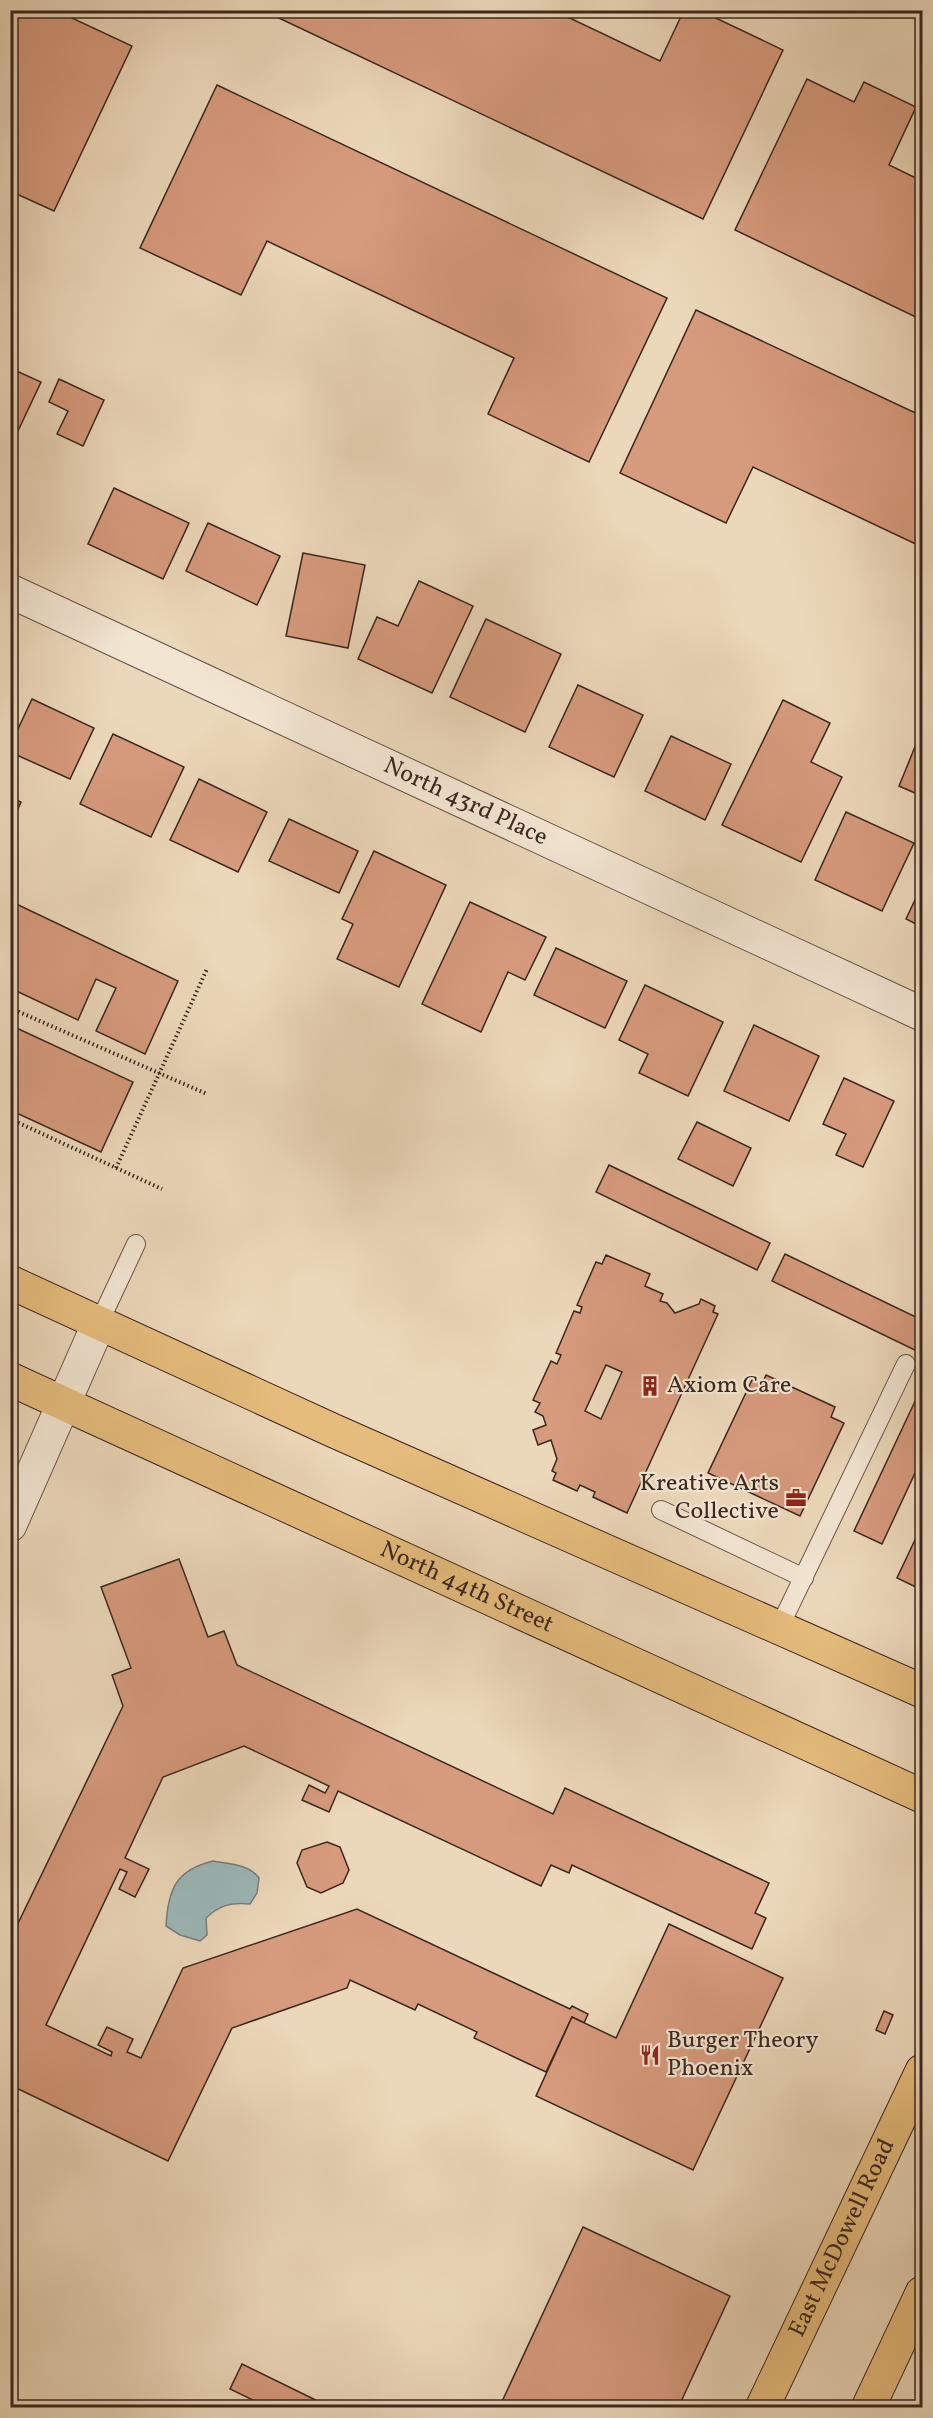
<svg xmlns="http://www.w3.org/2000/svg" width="933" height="2418" viewBox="0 0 933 2418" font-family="Vollkorn,serif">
<rect width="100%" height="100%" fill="#ebd7b9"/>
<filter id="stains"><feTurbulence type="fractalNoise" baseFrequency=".00333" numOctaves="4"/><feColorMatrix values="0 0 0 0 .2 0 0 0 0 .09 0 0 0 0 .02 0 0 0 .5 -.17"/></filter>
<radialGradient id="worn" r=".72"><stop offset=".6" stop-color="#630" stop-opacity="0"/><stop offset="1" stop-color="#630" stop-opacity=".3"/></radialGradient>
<!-- water -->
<path fill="#9bb7b8" stroke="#757d7b" stroke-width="1.5" d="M213 1861C229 1864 249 1864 259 1878L257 1893 250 1904C231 1902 220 1905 206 1918L207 1935 200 1941 180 1935 166 1926C168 1889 176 1870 213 1861Z"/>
<!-- building -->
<g fill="#d69a7c" stroke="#3b271f" stroke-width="1.5" fill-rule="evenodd">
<polygon points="10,10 55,10 132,46 54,211 10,191"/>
<polygon points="262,10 553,10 660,61 684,10 699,10 783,50 703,219"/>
<polygon points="807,79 854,102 864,82 916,107 889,165 922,181 922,320 735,230"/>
<polygon points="217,85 667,298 589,462 488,414 514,358 267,241 241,295 140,248"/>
<polygon points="696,310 922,416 922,547 753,467 726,523 620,473"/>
<polygon points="10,368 41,382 10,448"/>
<polygon points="59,379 104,400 83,446 57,434 68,411 49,402"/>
<polygon points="114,488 189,523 163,579 88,544"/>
<polygon points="208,523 280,556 257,605 186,571"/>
<polygon points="303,553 365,565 348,648 286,636"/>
<polygon points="419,581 473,606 432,693 358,659 377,617 398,626"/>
<polygon points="486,619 561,654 525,732 450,697"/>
<polygon points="578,685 643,715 614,777 549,747"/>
<polygon points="32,699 94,728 70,779 10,752 10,746"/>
<polygon points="783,700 830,723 811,762 842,777 801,862 722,825"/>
<polygon points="113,734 184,767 151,837 80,804"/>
<polygon points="671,736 731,764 705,820 645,791"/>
<polygon points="919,737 922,738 922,796 899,786"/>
<polygon points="199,779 267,812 238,872 170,840"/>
<polygon points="10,797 21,802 10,826"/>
<polygon points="846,812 914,843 882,911 815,880"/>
<polygon points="289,819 358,851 339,893 269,861"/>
<polygon points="374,851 446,885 399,987 337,959 353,924 342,919"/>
<polygon points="922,885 922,927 906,919"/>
<polygon points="10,901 178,981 145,1054 96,1031 116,988 96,979 78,1020 10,988"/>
<polygon points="470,902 546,937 525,980 508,972 481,1032 422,1004"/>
<polygon points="556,948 627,981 605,1028 534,995"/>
<polygon points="645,985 723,1022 688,1096 639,1073 648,1054 619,1040"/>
<polygon points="10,1025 133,1082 101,1152 10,1110"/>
<polygon points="754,1025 819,1056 789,1121 724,1091"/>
<polygon points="844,1078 894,1101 863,1167 836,1155 846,1134 823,1124"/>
<polygon points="697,1122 751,1148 733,1186 678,1159"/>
<polygon points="609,1165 770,1243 757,1270 596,1192"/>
<polygon points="785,1254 922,1320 921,1353 772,1281"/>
<path d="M606 1255 650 1274 645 1286 663 1294 660 1301 667 1303 675 1313 699 1304 701 1299 715 1306 713 1312 718 1314 627 1513 593 1497 595 1492 580 1485 577 1491 553 1480 556 1473 552 1471 557 1459 551 1440 538 1445 533 1430 546 1425 543 1416 535 1412 540 1403 533 1400 551 1361 557 1364 561 1355 556 1353 574 1311 580 1313 582 1307 577 1305 596 1262 602 1264ZM606 1365 622 1372 601 1419 585 1411Z"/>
<polygon points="766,1375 835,1407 831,1417 844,1423 800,1516 708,1473 752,1380 762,1384"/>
<polygon points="918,1395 922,1397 922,1458 882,1544 854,1531"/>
<polygon points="922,1525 922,1590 897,1578"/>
<polygon points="179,1559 208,1637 224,1631 237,1665 553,1814 565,1788 769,1883 755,1913 766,1918 752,1949 572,1865 569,1873 551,1865 541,1886 338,1791 329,1812 302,1800 309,1785 325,1793 329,1786 244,1746 163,1777 125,1858 149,1869 135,1897 119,1889 127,1872 120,1869 46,2025 111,2056 112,2052 98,2045 107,2027 133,2039 127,2052 141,2058 183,1968 357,1909 570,2009 572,2006 588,2014 584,2023 572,2017 546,2072 474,2038 477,2032 418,2004 415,2010 350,1980 347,1988 232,2028 168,2161 10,2085 10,1940 123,1706 112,1675 131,1668 101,1587"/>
<polygon points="327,1842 340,1847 349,1870 343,1883 321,1893 307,1887 297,1863 302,1850"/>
<polygon points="669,1924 783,1978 693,2170 536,2096 572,2017 616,2038"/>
<polygon points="884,2011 893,2015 885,2034 876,2030"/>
<polygon points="10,2108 18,2111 10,2126"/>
<polygon points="583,2227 730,2296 678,2408 499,2408"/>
<polygon points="242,2364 332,2408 269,2408 230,2389"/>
</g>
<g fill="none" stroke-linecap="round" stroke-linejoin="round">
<!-- lane casing -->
<g stroke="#675346" stroke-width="20">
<g id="lane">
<polyline points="99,1323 136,1244"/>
<polyline points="661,1510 804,1578"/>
<polyline points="779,1628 906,1364"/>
</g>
</g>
<!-- street casing -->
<g stroke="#675346" stroke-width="35">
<g id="street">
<path id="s1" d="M10 591 922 1014"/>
<polyline points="10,1525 99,1323"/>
</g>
</g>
<!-- primary casing -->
<g stroke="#3b271f" stroke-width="35">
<g id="primary">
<polyline points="10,1282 332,1430 922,1691"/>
<path id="s2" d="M10 1379 922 1796"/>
<path id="s3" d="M762 2408 922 2071"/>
<polyline points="868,2408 922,2293"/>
</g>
</g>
<!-- path -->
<g stroke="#3b271f" stroke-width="4" stroke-dasharray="1.5 3" stroke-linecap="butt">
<polyline points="10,1008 207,1094"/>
<polyline points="10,1119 162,1189"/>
<polyline points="116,1168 207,969"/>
</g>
<!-- lane -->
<use href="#lane" stroke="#f2e5d2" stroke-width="18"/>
<!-- street -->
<use href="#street" stroke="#f2e5d2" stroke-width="33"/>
<!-- primary -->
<use href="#primary" stroke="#e6bc7c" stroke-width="33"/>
</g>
<!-- icons -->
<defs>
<g id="building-bare" transform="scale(1.62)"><path d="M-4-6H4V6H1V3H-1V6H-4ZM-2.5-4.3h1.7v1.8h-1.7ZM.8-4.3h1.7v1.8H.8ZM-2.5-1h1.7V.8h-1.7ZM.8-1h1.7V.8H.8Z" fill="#8f2418" stroke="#f2e5d2" stroke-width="2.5" paint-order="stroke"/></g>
<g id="office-bare" transform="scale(1.62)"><path d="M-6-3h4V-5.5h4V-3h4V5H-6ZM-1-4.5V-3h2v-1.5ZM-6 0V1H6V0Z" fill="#8f2418" stroke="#f2e5d2" stroke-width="2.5" paint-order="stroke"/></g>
<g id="restaurant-bare" transform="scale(1.62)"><path d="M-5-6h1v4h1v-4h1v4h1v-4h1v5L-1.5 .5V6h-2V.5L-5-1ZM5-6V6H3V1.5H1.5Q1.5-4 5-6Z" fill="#8f2418" stroke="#f2e5d2" stroke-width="2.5" paint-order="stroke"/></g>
</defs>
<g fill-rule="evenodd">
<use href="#building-bare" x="650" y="1386"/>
<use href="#office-bare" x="796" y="1498"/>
<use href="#restaurant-bare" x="650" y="2055"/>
</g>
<g text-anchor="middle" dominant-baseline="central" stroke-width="4.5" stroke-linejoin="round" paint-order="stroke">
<!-- street labels -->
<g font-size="24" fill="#3b271f" stroke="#f2e5d2">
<text stroke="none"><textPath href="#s1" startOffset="502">North 43rd Place</textPath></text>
<text stroke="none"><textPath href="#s2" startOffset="502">North 44th Street</textPath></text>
<text stroke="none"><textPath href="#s3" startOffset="188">East McDowell Road</textPath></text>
</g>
<!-- poi labels -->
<g font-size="24" fill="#3b271f" stroke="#f2e5d2" text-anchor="start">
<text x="667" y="1386">Axiom Care</text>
<text x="779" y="1484" text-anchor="end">Kreative Arts<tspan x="779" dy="28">Collective</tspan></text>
<text x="667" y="2041">Burger Theory<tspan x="667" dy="28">Phoenix</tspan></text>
</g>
</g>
<!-- margin -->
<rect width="933" height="2418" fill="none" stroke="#ebd7b9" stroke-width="36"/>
<rect x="12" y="12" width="909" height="2394" fill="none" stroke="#3b271f" stroke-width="3"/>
<rect x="18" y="18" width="897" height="2382" fill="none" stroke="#3b271f" stroke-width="1.5"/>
<rect width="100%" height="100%" filter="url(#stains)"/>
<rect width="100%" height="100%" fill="url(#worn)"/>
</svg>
